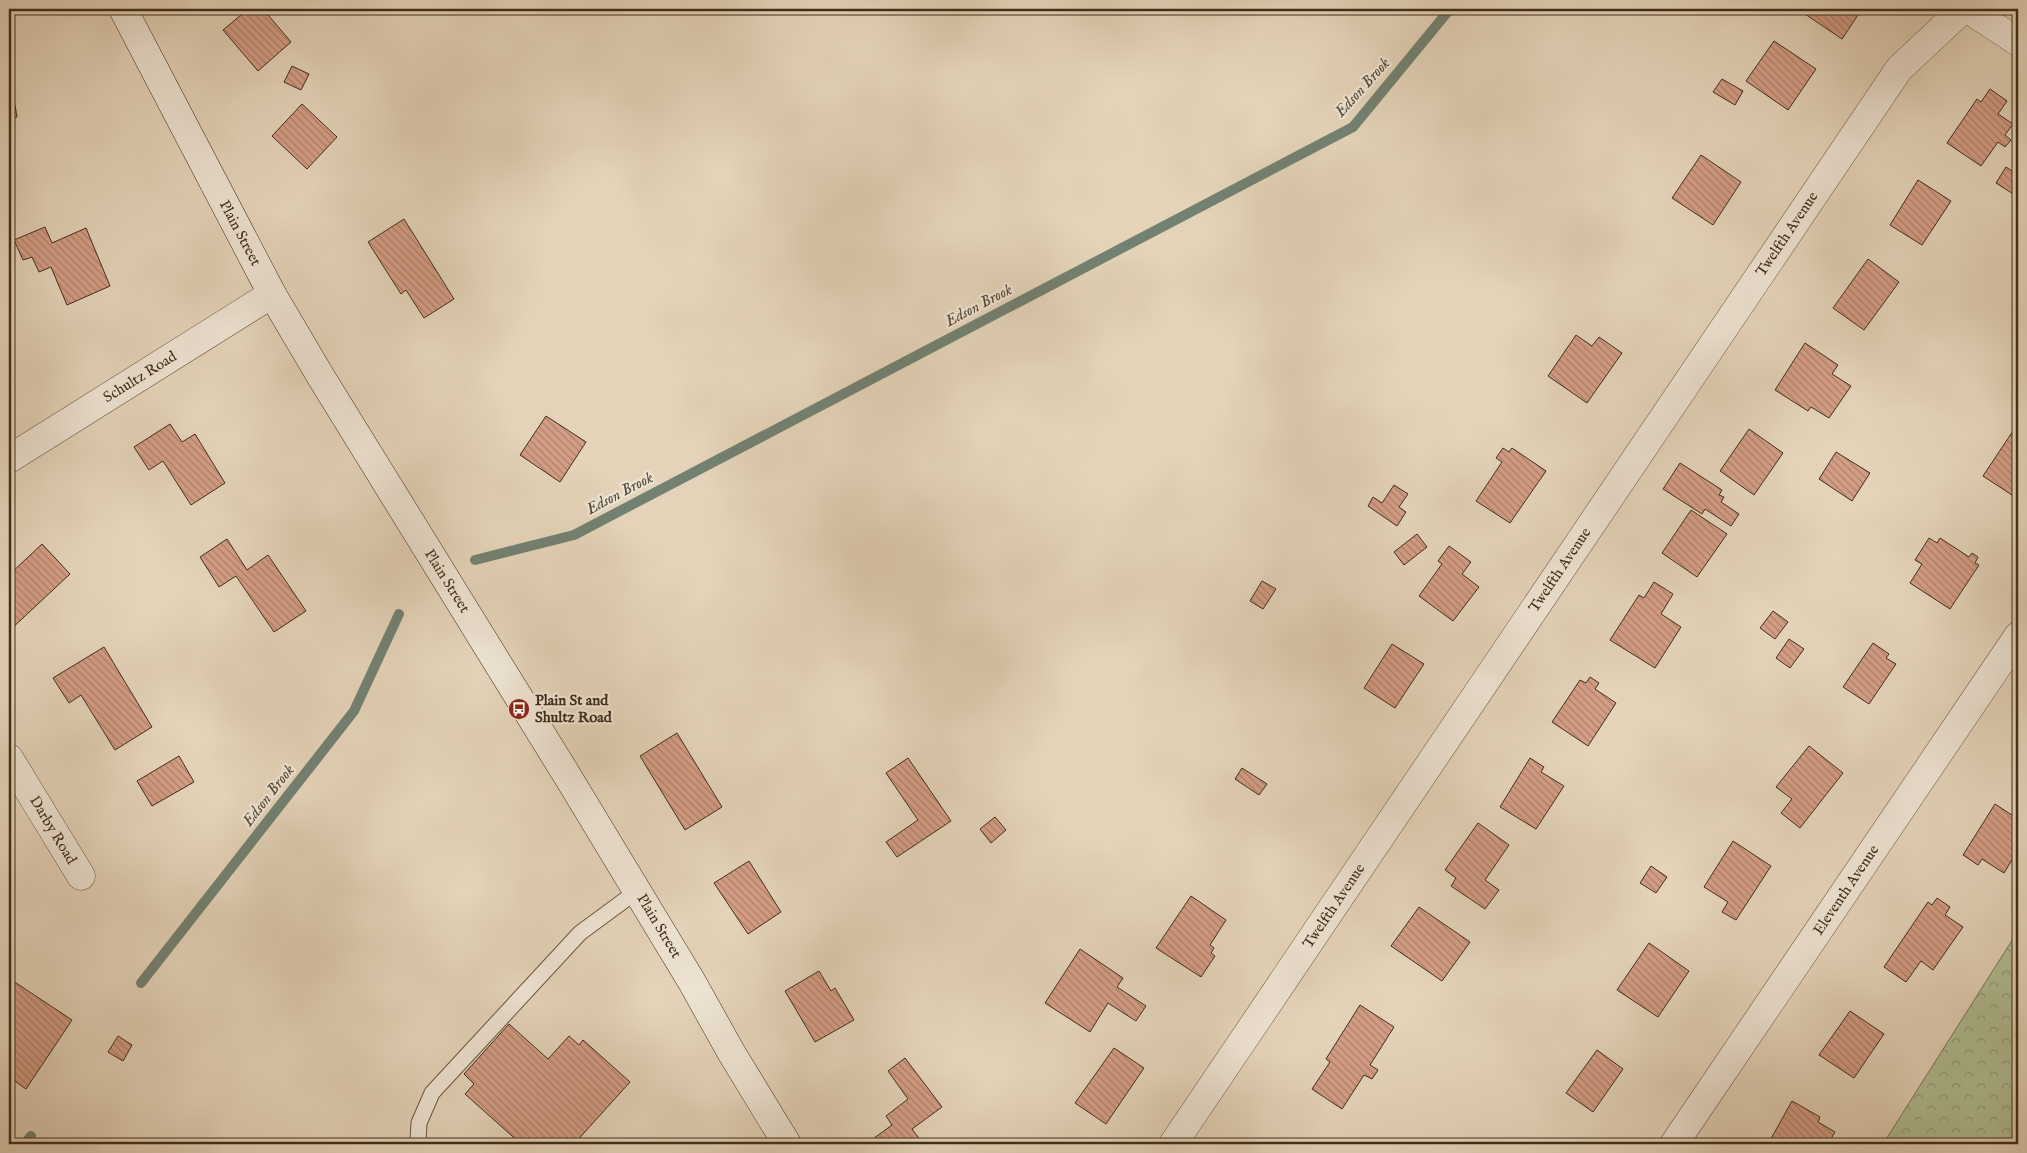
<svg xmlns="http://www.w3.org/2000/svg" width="2027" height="1153" viewBox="0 0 2027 1153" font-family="'IM FELL English',serif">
<defs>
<pattern id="forest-crowns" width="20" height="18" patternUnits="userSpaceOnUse" patternTransform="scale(1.25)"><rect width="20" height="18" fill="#b0bd92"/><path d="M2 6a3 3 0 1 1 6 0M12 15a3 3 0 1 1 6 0" fill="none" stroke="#919a76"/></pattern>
<pattern id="building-back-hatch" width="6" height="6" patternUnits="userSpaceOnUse" patternTransform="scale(1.25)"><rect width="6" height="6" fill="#d49d85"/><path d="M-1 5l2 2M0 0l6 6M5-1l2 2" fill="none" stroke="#ad806c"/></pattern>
</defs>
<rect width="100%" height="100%" fill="#e4d3b9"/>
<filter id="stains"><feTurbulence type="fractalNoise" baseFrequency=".004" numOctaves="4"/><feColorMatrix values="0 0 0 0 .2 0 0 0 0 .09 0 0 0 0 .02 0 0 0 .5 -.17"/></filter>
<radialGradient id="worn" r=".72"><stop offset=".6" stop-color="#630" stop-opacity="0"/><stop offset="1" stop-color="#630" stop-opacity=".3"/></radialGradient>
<!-- forest -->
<polygon fill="url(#forest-crowns)" stroke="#787656" points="2018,931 2018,1144 1883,1144"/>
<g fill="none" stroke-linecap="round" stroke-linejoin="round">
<!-- stream -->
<g stroke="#738172" stroke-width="10">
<polyline points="475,560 574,535 1353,127 1450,9"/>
<polyline points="141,983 354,711 399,614"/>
<polyline points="25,1144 31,1136"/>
</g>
</g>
<!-- building -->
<g fill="url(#building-back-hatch)" stroke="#402e19">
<polygon points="248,9 263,9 291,42 258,71 223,30"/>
<polygon points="1804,9 1862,9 1842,39 1802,12"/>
<polygon points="1774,41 1816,69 1788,110 1746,81"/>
<polygon points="292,66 309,74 301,90 284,82"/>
<polygon points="1722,79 1743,91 1735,105 1713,92"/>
<polygon points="1990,89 2007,101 1998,114 2013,124 2005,135 2011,140 2005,147 1998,142 1981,166 1947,143 1977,99 1981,102"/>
<polygon points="302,104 337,137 307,169 272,136"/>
<polygon points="15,105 17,117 9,119 9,106"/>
<polygon points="1701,155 1741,182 1713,225 1672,198"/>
<polygon points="2006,167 2018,175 2018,197 1996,183"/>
<polygon points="1918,180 1951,201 1922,245 1890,225"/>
<polygon points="404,219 454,299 424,318 406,290 401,294 368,242"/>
<polygon points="45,227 52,243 86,228 110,286 67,305 51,267 39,272 32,257 23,260 14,240"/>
<polygon points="1868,259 1899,282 1864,330 1833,308"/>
<polygon points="1576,335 1592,346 1599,337 1622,353 1587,403 1548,376"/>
<polygon points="1805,343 1838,365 1832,374 1851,386 1829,418 1811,407 1808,411 1775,390"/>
<polygon points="2018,366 2018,378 2013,374"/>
<polygon points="546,416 586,442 560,482 520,455"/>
<polygon points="170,424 182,442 195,434 225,483 191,505 163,461 149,470 134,447"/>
<polygon points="2015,428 2018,430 2018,499 1983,476"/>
<polygon points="1749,429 1783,453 1754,495 1720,471"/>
<polygon points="1503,448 1509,452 1512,448 1546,471 1510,523 1476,501 1502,462 1496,458"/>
<polygon points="1836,452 1870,473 1852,501 1819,479"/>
<polygon points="1680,463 1722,490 1719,495 1724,497 1721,502 1739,514 1731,526 1705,509 1702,514 1663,489"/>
<polygon points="1394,485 1408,494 1399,507 1406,512 1397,526 1368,506 1373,497 1382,503"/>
<polygon points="1691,510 1727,534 1697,577 1662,553"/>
<polygon points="1417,534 1427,547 1404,565 1394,552"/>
<polygon points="1929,538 1937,543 1940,538 1969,557 1972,553 1978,557 1975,563 1979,565 1950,609 1910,583 1922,564 1915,560"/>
<polygon points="227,539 247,570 268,555 306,611 274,632 236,576 219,587 200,557"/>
<polygon points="42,544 70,574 9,631 9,575"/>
<polygon points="1449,546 1471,562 1462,574 1479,587 1453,621 1419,596 1442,564 1438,561"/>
<polygon points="1262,581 1276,589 1263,609 1250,601"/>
<polygon points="1654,582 1673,594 1661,614 1681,627 1655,668 1610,640 1639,595 1644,598"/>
<polygon points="1773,611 1788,622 1775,639 1760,628"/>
<polygon points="1789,639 1804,649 1790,668 1776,658"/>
<polygon points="1873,643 1889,654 1886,658 1896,664 1869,704 1843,687"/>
<polygon points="1392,644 1424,664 1395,708 1364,688"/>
<polygon points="104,647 152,727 115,750 81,695 69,703 53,678"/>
<polygon points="1590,677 1599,683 1595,689 1616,703 1588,746 1552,722 1580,680 1586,683"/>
<polygon points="677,733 722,807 685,830 640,756"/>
<polygon points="1809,746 1843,773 1800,828 1781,813 1792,799 1776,787"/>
<polygon points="179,756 194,782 152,806 137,781"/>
<polygon points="908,758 951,821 897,857 886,842 918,820 886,773"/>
<polygon points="1530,758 1544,767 1541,772 1564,786 1536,829 1500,807"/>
<polygon points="1242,768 1267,784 1259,795 1235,779"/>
<polygon points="1995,804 2018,819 2018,850 2004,873 1982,859 1978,865 1963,855"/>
<polygon points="995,817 1006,830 991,843 980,829"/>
<polygon points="1478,823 1509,845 1485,880 1499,890 1485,909 1451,886 1456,878 1445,870"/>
<polygon points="1733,841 1771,866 1736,920 1722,912 1728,902 1704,887"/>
<polygon points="749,861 781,912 748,934 714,883"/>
<polygon points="1651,866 1667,877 1656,893 1640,883"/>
<polygon points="1191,896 1226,920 1210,945 1214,948 1211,953 1215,956 1201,977 1156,948"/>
<polygon points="1937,898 1950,907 1945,915 1963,927 1933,970 1921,961 1906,982 1884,967 1928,902 1932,905"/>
<polygon points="1419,907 1470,942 1442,981 1391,946"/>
<polygon points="1649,943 1689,971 1658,1017 1617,990"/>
<polygon points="1080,949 1123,978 1117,987 1146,1006 1136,1021 1108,1003 1090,1032 1045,1003"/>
<polygon points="819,971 831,991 835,988 854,1020 815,1042 785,991"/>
<polygon points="10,979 72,1020 26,1089 9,1077"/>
<polygon points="1360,1005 1394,1027 1370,1065 1378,1070 1372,1079 1364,1075 1342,1109 1312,1089 1330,1062 1326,1059"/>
<polygon points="1850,1011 1884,1034 1854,1078 1819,1055"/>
<polygon points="509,1024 548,1059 569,1036 579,1045 583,1040 630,1082 574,1144 521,1144 465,1094 474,1084 464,1074"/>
<polygon points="118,1036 132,1045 123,1061 108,1052"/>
<polygon points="1114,1048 1144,1068 1106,1124 1075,1103"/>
<polygon points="1597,1050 1623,1069 1593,1112 1566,1093"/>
<polygon points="905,1058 942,1107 912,1129 923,1144 866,1144 892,1125 886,1116 908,1099 888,1071"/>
<polygon points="1792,1101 1820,1117 1818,1122 1835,1132 1828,1144 1820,1144 1815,1141 1813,1144 1768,1144"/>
</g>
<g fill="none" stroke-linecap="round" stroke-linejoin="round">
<!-- service casing -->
<g stroke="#695741" stroke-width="17">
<polyline id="service" points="415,1144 418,1140 419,1123 432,1093 580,933 637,891"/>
</g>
<!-- minor casing -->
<g stroke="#695741" stroke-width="29">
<g id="minor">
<polyline points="1968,9 2018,42"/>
<polyline points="9,459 272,294"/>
<polyline points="9,758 81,876"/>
<polyline points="1173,1144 1899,69 1963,9"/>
<polyline points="1674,1144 2018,636"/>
</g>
</g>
<!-- secondary casing -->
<g stroke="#402e19" stroke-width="29">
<polyline id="secondary" points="123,9 272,294 321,377 568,777 692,982 731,1052 787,1144"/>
</g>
<!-- service -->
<use href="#service" stroke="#ede2d2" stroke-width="15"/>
<!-- minor -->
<use href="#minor" stroke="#ede2d2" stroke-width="28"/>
<!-- secondary -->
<use href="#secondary" stroke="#ede2d2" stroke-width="28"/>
</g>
<!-- icons -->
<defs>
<g id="bus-disc" transform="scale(1.125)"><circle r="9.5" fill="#8f2418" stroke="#ede2d2"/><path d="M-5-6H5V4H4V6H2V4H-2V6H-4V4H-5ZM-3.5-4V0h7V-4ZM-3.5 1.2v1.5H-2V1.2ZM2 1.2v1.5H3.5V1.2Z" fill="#fff"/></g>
</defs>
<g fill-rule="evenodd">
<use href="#bus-disc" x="519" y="709"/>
</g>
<g text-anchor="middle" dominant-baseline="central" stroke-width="4.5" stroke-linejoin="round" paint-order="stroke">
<!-- street labels -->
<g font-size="15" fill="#402e19" stroke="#ede2d2">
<text transform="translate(240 233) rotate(62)">Plain Street</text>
<text transform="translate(1787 234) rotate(-56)">Twelfth Avenue</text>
<text transform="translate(140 377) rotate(-32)">Schultz Road</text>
<text transform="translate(1560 570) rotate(-56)">Twelfth Avenue</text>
<text transform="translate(447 581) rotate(58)">Plain Street</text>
<text transform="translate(53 830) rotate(59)">Darby Road</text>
<text transform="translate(1846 890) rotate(-56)">Eleventh Avenue</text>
<text transform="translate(1334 906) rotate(-56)">Twelfth Avenue</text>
<text transform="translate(659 926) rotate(59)">Plain Street</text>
</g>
<!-- poi labels -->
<g font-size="15" font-weight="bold" fill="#402e19" stroke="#ede2d2" text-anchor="start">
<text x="535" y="700">Plain St and<tspan x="535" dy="17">Shultz Road</tspan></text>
</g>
<!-- water labels -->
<g font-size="16" font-style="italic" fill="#514a37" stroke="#ede2d2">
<text transform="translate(1363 88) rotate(-48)">Edson Brook</text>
<text transform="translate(979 306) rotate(-28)">Edson Brook</text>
<text transform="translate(620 494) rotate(-28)">Edson Brook</text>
<text transform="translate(269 796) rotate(-52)">Edson Brook</text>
</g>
</g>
<!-- margin -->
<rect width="2027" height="1153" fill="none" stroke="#e4d3b9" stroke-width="30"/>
<rect x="10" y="10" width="2007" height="1133" fill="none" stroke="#402e19" stroke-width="2.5"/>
<rect x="15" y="15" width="1997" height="1123" fill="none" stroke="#402e19"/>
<rect width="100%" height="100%" filter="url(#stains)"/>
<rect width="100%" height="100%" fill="url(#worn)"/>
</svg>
